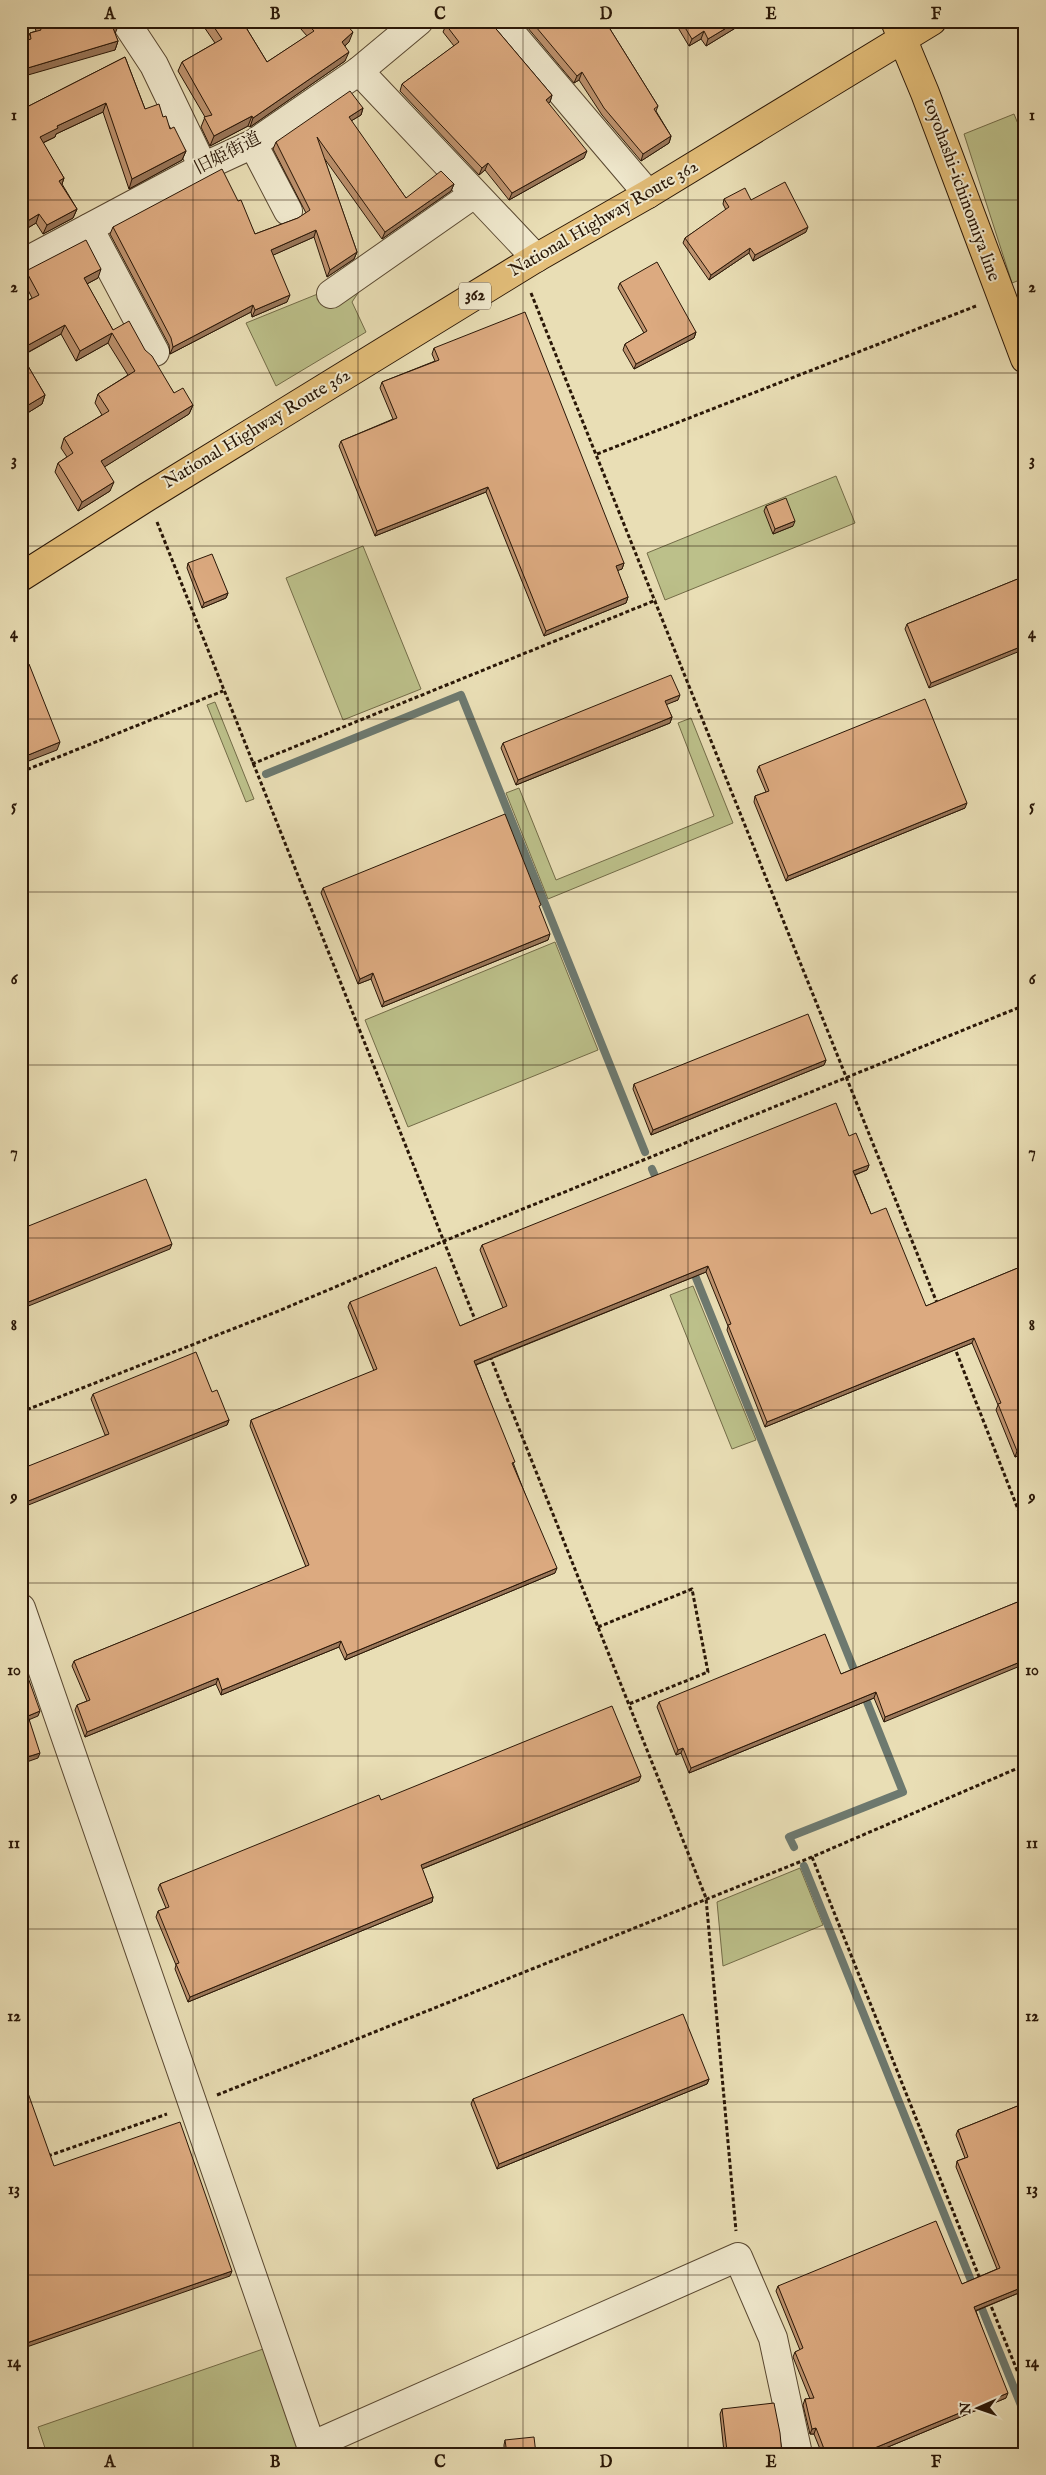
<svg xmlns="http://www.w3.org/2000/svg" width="1046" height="2475" viewBox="0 0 1046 2475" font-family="'IM FELL English','Noto Serif JP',serif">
<rect width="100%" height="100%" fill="#e9deb5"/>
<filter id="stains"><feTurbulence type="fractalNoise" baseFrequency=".004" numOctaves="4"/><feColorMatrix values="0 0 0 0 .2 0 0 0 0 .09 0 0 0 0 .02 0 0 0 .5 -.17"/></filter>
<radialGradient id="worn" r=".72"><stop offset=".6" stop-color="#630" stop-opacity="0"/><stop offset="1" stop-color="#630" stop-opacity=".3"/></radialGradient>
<!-- green -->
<g fill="#bcc08a" stroke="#736c48">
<polygon points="1014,114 1025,141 1025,278 1012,283 964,134"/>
<polygon points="372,272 352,302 366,332 276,386 246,323"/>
<polygon points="836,476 855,523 665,600 647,553"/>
<polygon points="363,546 421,689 343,720 286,578"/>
<polygon points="215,702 254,799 246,802 207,705"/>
<polygon points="691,718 733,823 548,899 506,793 519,788 556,880 714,816 678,723"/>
<polygon points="555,942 598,1050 408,1127 365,1020"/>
<polygon points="693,1286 756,1440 732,1449 670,1295"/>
<polygon points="800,1868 823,1925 723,1966 717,1902"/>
<polygon points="266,2348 302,2454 47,2454 38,2427"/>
</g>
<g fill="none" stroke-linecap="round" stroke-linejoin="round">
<!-- stream -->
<g stroke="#6d796f" stroke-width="8">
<polyline points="266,774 461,695 645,1152"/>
<polyline points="652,1169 658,1183"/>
<polyline points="692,1268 857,1677"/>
<polyline points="794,1847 789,1837 903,1792 863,1692"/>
<polyline points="804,1866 974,2288"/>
<polyline points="978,2299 1025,2415"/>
</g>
<!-- minor casing -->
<g stroke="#5a4932" stroke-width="30">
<g id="minor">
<polyline points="125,21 154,65 203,167"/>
<polyline points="501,21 648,194"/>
<polyline points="359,71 536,258"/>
<polyline points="253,144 288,211"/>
<polyline points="89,228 155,352"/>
<polyline points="21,264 203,167 253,144 359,71 419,21"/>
<polyline points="331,294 474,194"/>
<polyline points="21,1608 314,2454"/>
<polyline points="311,2446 738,2257 773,2338 798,2454"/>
</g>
</g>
<!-- major casing -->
<g stroke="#2a1707" stroke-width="30">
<polyline id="major" points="895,21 925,93 1025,359"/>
</g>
<!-- highway casing -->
<g stroke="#2a1707" stroke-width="30">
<polyline id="highway" points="21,577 147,497 536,258 648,194 932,21"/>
</g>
<!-- path -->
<g stroke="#2a1707" stroke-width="3" stroke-dasharray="4 2.5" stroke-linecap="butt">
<polyline points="531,293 937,1303"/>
<polyline points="597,454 976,306"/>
<polyline points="157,522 476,1322"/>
<polyline points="252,764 656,600"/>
<polyline points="21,772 223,691"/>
<polyline points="954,1346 1025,1527"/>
<polyline points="490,1356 706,1898 736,2231"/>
<polyline points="21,1412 276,1312 444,1241 1025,1005"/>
<polyline points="598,1627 692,1589 708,1672 629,1704"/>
<polyline points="812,1857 980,2279"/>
<polyline points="217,2095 812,1857 1025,1765"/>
<polyline points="48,2156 167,2114"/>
<polyline points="989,2301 1025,2390"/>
</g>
<!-- minor -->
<use href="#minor" stroke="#f1eacf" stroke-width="28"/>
<!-- major -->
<use href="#major" stroke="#e4bf7a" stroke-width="28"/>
<!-- highway -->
<use href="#highway" stroke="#e4bf7a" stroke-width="28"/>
</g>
<!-- wall -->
<g fill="#bd926e" stroke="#2a1707">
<polygon points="33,21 116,21 115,34 118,41 115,50 27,40 30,33 36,31"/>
<polygon points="200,21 242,21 267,62 307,36 294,21 343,21 349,42 345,46 345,61 250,127 248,126 210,146 201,127 205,117 178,71 182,62 215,43"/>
<polygon points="522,21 605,21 658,106 656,111 671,136 669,143 641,161 602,115 579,80 574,83"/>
<polygon points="674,21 743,21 742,24 706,46 701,39 689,46"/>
<polygon points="491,23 552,95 550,102 548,103 584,158 509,200 485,170 479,175 400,91 402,84 454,46 443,32 446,25"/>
<polygon points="125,57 145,109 163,117 186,151 182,160 129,189 103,112 56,134 55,137 43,143 64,178 62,184 77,209 73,218 43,234 36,223 21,232 21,110"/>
<polygon points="363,108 361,115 351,121 406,198 454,184 451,191 382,239 324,158 357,252 354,259 327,277 314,237 273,255 287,302 252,317 251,312 170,354 169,345 110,234 113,227 238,201 255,234 298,218 306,213 273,149 276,142"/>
<polygon points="724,199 751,200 806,232 753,261 749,253 709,280 683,243 685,238 726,210 723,204"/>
<polygon points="26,271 98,278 87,284 113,330 145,350 174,393 193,405 189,414 104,467 110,491 78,511 55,472 58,463 67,457 61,448 64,438 102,415 95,403 98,394 128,375 108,343 76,361 61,334 22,356 45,395 42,404 21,417 21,304 32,298 23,280"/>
<polygon points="620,283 696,332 694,338 634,369 623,350 625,344 644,333 618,288"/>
<polygon points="434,348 624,563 622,569 617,570 628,597 626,603 544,636 486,492 375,536 339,446 341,441 393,419 380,388 382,382 435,361 432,354"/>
<polygon points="766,506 793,526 773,534 764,511"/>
<polygon points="188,563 228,593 226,598 202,608 187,568"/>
<polygon points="1025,576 929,688 905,629 907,624"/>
<polygon points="678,700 666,704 672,717 670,723 516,785 501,748 503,743"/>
<polygon points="759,766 965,808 786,881 754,802 755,796 766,792 757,771"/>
<polygon points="323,888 540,909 548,940 382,1007 371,979 358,984 321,893"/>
<polygon points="826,1060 824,1065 651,1135 633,1089 634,1084"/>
<polygon points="849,1136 869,1165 867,1170 855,1175 871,1214 926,1306 1025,1265 1025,1453 1015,1457 996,1410 998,1405 972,1343 765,1427 727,1330 728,1326 706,1272 476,1365 555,1573 345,1660 339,1647 221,1695 216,1684 85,1737 75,1710 77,1705 87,1701 72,1666 74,1661 306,1567 250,1426 251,1420 374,1371 348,1307 350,1302 460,1326 503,1308 480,1250 482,1245"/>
<polygon points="212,1392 229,1420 227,1425 105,1435 91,1399 93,1394"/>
<polygon points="1025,1599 884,1722 874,1698 689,1773 681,1753 676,1755 657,1707 659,1702 841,1674"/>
<polygon points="639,1781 422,1869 433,1897 432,1902 188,2002 175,1969 176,1965 156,1917 158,1911 166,1908 158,1889 160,1884 381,1800"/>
<polygon points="709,2079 707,2084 497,2169 471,2104 473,2099"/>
<polygon points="1025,2103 1025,2302 1021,2292 976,2311 1006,2398 871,2454 822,2454 814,2434 810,2434 803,2405 805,2399 810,2399 793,2357 795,2352 800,2350 776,2291 778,2286 962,2284 997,2269 956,2167 957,2161 965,2158 956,2135 958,2130"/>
<polygon points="722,2409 782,2454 724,2452 720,2414"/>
<polygon points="505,2440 536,2454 504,2454 504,2445"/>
</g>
<!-- shaded-wall -->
<g fill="#9a775a" stroke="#2a1707">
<polygon points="738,21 743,21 742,24 706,46 708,39"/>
<polygon points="118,26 115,34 113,28"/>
<polygon points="704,31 701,39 689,46 692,39"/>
<polygon points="353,32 349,42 339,51 342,42"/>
<polygon points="118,41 115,50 21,77 21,70"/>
<polygon points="349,52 345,61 250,127 253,118"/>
<polygon points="582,72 579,80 574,83 577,76"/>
<polygon points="552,95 550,102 543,107 546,100"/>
<polygon points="106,103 103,112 56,134 55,137 36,146 40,137 57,126"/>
<polygon points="363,108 361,115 346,124 349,117"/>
<polygon points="252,116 248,126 210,146 214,136"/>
<polygon points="671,136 669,143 641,161 643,154"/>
<polygon points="186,151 182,160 129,189 132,179"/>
<polygon points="587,151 584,158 509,200 512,193"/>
<polygon points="488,163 485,170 479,175 482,168"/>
<polygon points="64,178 61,187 59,181"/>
<polygon points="454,184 451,191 382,239 385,232"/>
<polygon points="77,209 73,218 43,234 47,225"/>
<polygon points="39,214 36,223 21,232 21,225"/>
<polygon points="808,227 806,232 753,261 755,255"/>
<polygon points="316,230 314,237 269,257 271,250"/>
<polygon points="750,248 749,253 709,280 711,275"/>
<polygon points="357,252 354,259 327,277 330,270"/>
<polygon points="101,269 98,278 81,287 84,278"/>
<polygon points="290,295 287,302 252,317 255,310"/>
<polygon points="253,305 251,312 170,354 173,347"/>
<polygon points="65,325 61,334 21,356 21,349"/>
<polygon points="696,332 694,338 634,369 636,364"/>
<polygon points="112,333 108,343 76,361 80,351"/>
<polygon points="45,395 42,404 21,417 25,407"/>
<polygon points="193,405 189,414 98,471 101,461"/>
<polygon points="114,482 110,491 78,511 82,502"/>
<polygon points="488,487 486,492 375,536 377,531"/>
<polygon points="795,521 793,526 773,534 775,529"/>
<polygon points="624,563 622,569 614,572 616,566"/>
<polygon points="228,593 226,598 202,608 204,603"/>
<polygon points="628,597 626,603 544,636 546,631"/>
<polygon points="1025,645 1025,649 929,688 931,683"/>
<polygon points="680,695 678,700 663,706 665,701"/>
<polygon points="672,717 670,723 516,785 518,780"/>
<polygon points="60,742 57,750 21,764 21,758"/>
<polygon points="967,803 965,808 786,881 788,876"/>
<polygon points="550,934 548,940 382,1007 384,1002"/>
<polygon points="373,973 371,979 358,984 360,979"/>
<polygon points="826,1060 824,1065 651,1135 653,1130"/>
<polygon points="869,1165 867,1170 851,1176 853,1171"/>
<polygon points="172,1244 170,1249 21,1309 21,1305"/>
<polygon points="708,1266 706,1272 472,1366 474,1361"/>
<polygon points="974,1338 972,1343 765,1427 767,1422"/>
<polygon points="229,1420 227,1425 21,1508 21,1504"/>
<polygon points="1025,1448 1025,1453 1015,1457 1017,1451"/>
<polygon points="557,1568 555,1573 345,1660 347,1655"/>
<polygon points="341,1641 339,1647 221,1695 222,1690"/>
<polygon points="1025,1660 1025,1664 884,1722 885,1717"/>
<polygon points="218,1678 216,1684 85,1737 87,1732"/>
<polygon points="876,1692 874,1698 689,1773 691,1768"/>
<polygon points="40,1711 38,1716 26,1721 28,1716"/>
<polygon points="683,1748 681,1753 676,1755 678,1750"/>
<polygon points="40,1753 38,1758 21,1764 21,1759"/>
<polygon points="641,1776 639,1781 419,1870 421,1865"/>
<polygon points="433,1897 432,1902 188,2002 190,1997"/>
<polygon points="709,2079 707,2084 497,2169 499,2164"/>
<polygon points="232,2271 230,2276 21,2349 21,2345"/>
<polygon points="1023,2287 1021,2292 972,2312 974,2307"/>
<polygon points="1008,2393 1006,2398 871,2454 860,2454"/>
<polygon points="816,2428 814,2434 810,2434 812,2429"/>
</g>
<!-- building -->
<g fill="#dcaa80" stroke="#2a1707">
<polygon points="38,21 116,21 118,26 113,28 118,41 21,70 21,42 31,39 30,33 41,30"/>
<polygon points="210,21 242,21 267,62 314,31 305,21 343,21 353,32 342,42 349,52 253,118 252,116 214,136 204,117 212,115 182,62 222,39"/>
<polygon points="451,21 491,21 491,23 552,95 546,100 587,151 512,193 488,163 482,168 402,84 459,42 446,25"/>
<polygon points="531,21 605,21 658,106 654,109 671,136 643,154 604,108 582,72 577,76"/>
<polygon points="681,21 738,21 708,39 704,31 692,39"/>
<polygon points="125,57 145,109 159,104 163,117 166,116 170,129 174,127 186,151 132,179 106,103 57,126 58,128 40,137 64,178 59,181 77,209 47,225 39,214 21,225 21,110"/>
<polygon points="350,91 363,108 349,117 406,198 441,171 454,184 385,232 317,137 357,252 330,270 316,230 271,250 290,295 255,310 253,305 173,347 171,338 113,227 222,169 238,201 241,200 255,234 298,218 310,210 276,142"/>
<polygon points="785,182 808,227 755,255 750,248 711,275 685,238 729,207 724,199 745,188 751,200"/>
<polygon points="86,240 101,269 84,278 113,330 129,321 145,350 152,356 174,393 183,388 193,405 101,461 114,482 82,502 58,463 73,453 64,438 109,411 98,394 135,371 112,333 80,351 65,325 21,349 21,304 39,295 26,271"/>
<polygon points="657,262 696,332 636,364 625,344 647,331 620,283"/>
<polygon points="525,312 624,563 616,566 628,597 546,631 488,487 377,531 341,441 397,418 382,382 439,360 434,348"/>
<polygon points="21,354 45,395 25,407 21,402"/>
<polygon points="786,498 795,521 775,529 766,506"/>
<polygon points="212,554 228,593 204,603 188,563"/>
<polygon points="1025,576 1025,645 931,683 907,624"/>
<polygon points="29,664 60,742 21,758 21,667"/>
<polygon points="671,675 680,695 665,701 672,717 518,780 503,743"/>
<polygon points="925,699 967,803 788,876 755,796 769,791 759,766"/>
<polygon points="505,814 541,905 539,906 550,934 384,1002 373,973 360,979 323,888"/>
<polygon points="808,1014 826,1060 653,1130 634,1084"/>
<polygon points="836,1103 849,1136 856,1133 869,1165 853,1171 871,1214 886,1208 926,1306 1025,1265 1025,1448 1017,1451 998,1404 1001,1403 974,1338 767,1422 728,1325 731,1324 708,1266 474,1361 515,1462 512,1463 557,1568 347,1655 341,1641 222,1690 218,1678 87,1732 77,1705 90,1700 74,1661 309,1565 251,1420 377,1369 350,1302 436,1267 460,1326 507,1306 482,1245"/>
<polygon points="146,1179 172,1244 21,1305 21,1229"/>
<polygon points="196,1352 212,1392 217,1390 229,1420 21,1504 21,1469 109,1434 93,1394"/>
<polygon points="1025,1599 1025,1660 885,1717 876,1692 691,1768 683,1748 678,1750 659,1702 825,1634 841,1674"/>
<polygon points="21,1658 40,1711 28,1716 40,1753 21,1759"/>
<polygon points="612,1706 641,1776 421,1865 433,1897 190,1997 176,1964 179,1963 158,1911 169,1907 160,1884 379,1795 381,1800"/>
<polygon points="683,2014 709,2079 499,2164 473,2099"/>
<polygon points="23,2079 54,2166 180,2122 232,2271 21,2345 21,2080"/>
<polygon points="1025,2103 1025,2292 1023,2287 974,2307 1008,2393 860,2454 826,2454 816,2428 812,2429 805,2399 814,2398 795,2352 803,2348 778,2286 936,2221 962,2284 1000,2268 957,2161 968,2157 958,2130"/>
<polygon points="774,2403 780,2433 782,2454 712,2454 727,2451 722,2409"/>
<polygon points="534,2437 536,2454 507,2454 505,2440"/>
</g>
<!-- grid -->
<path fill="none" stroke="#2a1707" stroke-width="1" stroke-opacity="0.55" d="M193 21V2454M358 21V2454M523 21V2454M688 21V2454M853 21V2454M21 200H1025M21 373H1025M21 546H1025M21 719H1025M21 892H1025M21 1065H1025M21 1238H1025M21 1410H1025M21 1583H1025M21 1756H1025M21 1929H1025M21 2102H1025M21 2275H1025"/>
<g text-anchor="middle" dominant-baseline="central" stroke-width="4" stroke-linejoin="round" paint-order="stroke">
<!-- shield labels -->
<rect fill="#f1eacf" stroke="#665643" stroke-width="1" x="459" y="282.5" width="32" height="27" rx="4"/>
<g font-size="16" font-weight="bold" fill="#2a1707">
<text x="475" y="296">362</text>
</g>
<!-- street labels -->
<g font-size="18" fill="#2a1707" stroke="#f1eacf">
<text transform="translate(228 154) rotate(-27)">旧姫街道</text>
<text transform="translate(961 190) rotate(70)">toyohashi-ichinomiya line</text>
<text transform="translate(604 219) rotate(-30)">National Highway Route 362</text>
<text transform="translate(257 429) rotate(-31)">National Highway Route 362</text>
</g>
</g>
<!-- margin -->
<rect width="1046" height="2475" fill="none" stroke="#e9deb5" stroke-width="55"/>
<!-- north arrow -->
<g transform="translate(978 2408) rotate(268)" stroke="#f1eacf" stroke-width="4" paint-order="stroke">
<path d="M0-4L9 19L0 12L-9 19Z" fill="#2a1707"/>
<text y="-8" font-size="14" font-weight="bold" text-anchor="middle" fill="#2a1707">N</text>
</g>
<rect x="28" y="28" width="990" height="2420" fill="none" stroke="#2a1707" stroke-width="2"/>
<g font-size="16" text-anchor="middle" font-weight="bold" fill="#2a1707">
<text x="110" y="19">A</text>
<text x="275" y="19">B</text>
<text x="440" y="19">C</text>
<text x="606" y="19">D</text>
<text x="771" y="19">E</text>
<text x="936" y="19">F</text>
<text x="14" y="120">1</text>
<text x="1032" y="120">1</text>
<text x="14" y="292">2</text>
<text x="1032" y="292">2</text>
<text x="14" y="465">3</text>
<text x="1032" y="465">3</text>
<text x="14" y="638">4</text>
<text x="1032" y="638">4</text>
<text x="14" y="811">5</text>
<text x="1032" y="811">5</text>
<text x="14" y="984">6</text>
<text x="1032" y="984">6</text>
<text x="14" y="1157">7</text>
<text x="1032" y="1157">7</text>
<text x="14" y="1330">8</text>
<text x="1032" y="1330">8</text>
<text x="14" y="1502">9</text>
<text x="1032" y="1502">9</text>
<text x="14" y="1675">10</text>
<text x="1032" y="1675">10</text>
<text x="14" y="1848">11</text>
<text x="1032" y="1848">11</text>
<text x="14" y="2021">12</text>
<text x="1032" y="2021">12</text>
<text x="14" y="2194">13</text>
<text x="1032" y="2194">13</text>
<text x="14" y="2367">14</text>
<text x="1032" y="2367">14</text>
<text x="110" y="2467">A</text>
<text x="275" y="2467">B</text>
<text x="440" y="2467">C</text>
<text x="606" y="2467">D</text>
<text x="771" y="2467">E</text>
<text x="936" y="2467">F</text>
</g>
<rect width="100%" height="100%" filter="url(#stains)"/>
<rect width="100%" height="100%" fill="url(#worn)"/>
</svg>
